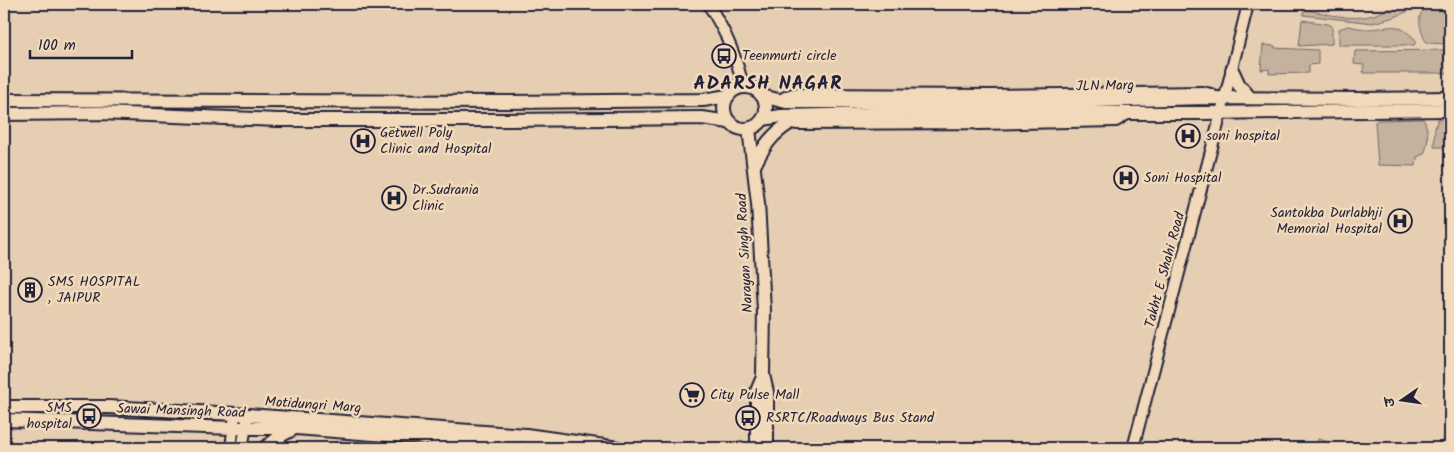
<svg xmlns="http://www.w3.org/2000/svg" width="1454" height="452" viewBox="0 0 1454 452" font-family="Kalam,'Playpen Sans Deva',sans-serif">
<rect width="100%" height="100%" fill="#e5ceb2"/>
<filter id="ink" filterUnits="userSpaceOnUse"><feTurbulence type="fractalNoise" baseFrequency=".02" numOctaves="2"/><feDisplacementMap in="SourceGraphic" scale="10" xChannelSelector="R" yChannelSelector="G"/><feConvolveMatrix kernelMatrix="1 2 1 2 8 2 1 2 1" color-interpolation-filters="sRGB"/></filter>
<g filter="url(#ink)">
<!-- green -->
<g fill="#c4b19e" stroke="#736a6c">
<path d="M1397 4H1424L1395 17 1373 23 1303 15 1304 9C1328 14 1355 23 1379 13 1385 11 1391 7 1397 4Z"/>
<path d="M1439 4H1450V44L1427 43C1422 36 1415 16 1424 10 1428 7 1435 5 1439 4Z"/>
<polygon points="1302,20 1328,24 1332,26 1332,44 1299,46"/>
<path d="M1348 26C1355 27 1362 29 1368 29 1395 28 1394 20 1416 40V43L1414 45H1339V29Z"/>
<polygon points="1263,45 1275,46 1275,48 1318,50 1318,64 1309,65 1309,73 1269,74 1269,69 1261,70"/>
<polygon points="1450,50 1450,73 1363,73 1364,65 1354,64 1355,51"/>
<path d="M1423 119C1429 128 1429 143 1424 154L1417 157 1416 166 1378 165 1375 122 1377 120Z"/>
<polygon points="1438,119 1450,119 1450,147 1434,147 1435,128"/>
<polygon points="1318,439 1351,448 1315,448"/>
</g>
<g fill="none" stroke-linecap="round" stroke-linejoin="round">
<!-- tertiary casing -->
<g stroke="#22223b" stroke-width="14">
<g id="tertiary">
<path d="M708 4C725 30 737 57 743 87"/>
<polyline points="780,100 787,96 793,94 992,95 1203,92 1211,94 1215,98"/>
<polyline points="784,119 790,123 798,124 973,123 978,124 1116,121 1129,113"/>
<polyline points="231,448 235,414"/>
<polyline points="242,448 247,421"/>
<polyline points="1133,448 1221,113 1248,4"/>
</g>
</g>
<!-- secondary casing -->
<g stroke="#22223b" stroke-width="15">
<polyline id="secondary" points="1448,448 1450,441"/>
</g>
<!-- primary casing -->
<g stroke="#22223b" stroke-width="16">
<g id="primary">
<polyline points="1232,70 1239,85 1250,98"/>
<circle cx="745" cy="108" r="21"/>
<polyline points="762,96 786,102 1055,102 1207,98 1359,99 1450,98"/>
<polyline points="4,100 508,102 703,100 728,96"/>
<polyline points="4,114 100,113 278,120 508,120 702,118 729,122"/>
<polyline points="763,119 781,116 916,113 1204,113 1450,110"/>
<polyline points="749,129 758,203 764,310 763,375 767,392 767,448"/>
<path d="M754 166C763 147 772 134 790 123"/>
<polyline points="4,407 108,407 235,414 526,435 619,448"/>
<polyline points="4,420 234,428 296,428 464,441 537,448"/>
<polyline points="265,448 282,435 293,429"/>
<polyline points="757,448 757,391 763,377"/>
</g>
</g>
<!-- tertiary -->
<use href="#tertiary" stroke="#f1d9b9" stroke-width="10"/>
<!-- secondary -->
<use href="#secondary" stroke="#f1d9b9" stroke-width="11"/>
<!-- primary -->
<use href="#primary" stroke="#f1d9b9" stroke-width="12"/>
</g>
</g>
<!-- icons -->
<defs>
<g id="bus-ring" transform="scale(1.25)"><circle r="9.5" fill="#f1d9b9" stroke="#22223b" stroke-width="1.5"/><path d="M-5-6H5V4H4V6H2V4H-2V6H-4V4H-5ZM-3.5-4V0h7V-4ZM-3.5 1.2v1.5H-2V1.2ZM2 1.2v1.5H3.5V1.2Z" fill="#22223b"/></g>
<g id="hospital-ring" transform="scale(1.25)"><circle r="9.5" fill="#f1d9b9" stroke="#22223b" stroke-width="1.5"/><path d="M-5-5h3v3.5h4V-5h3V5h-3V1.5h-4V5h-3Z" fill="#22223b"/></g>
<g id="building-ring" transform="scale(1.25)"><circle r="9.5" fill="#f1d9b9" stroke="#22223b" stroke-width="1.5"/><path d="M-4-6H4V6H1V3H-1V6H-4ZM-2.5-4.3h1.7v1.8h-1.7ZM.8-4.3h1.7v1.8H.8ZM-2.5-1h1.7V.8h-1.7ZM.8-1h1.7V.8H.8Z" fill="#22223b"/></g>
<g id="supermarket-ring" transform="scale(1.25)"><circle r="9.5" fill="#f1d9b9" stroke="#22223b" stroke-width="1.5"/><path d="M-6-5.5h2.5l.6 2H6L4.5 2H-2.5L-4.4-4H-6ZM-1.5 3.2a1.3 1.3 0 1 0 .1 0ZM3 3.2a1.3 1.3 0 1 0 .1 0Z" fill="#22223b"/></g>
</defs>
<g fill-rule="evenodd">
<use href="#bus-ring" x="724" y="56"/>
<use href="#hospital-ring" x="1188" y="136"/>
<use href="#hospital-ring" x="363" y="141"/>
<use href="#hospital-ring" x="1126" y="178"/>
<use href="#hospital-ring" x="394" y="198"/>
<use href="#hospital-ring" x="1400" y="221"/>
<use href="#building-ring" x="30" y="290"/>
<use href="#supermarket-ring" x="692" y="395"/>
<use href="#bus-ring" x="89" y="416"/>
<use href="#bus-ring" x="748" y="418"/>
</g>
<g text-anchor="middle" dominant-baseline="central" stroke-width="5" stroke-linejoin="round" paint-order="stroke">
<!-- poi labels -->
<g font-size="14" fill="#22223b" stroke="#f1d9b9" text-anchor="start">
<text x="742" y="56">Teenmurti circle</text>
<text x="380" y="133">Getwell Poly<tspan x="380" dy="16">Clinic and Hospital</tspan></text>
<text x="1206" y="136">soni hospital</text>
<text x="1144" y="178">Soni Hospital</text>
<text x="412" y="190">Dr.Sudrania<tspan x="412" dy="16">Clinic</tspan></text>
<text x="1382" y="213" text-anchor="end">Santokba Durlabhji<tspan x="1382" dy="16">Memorial Hospital</tspan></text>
<text x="48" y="282">SMS HOSPITAL<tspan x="48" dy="16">, JAIPUR</tspan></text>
<text x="710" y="395">City Pulse Mall</text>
<text x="72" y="408" text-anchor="end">SMS<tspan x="72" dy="16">hospital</tspan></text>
<text x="766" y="418">RSRTC/Roadways Bus Stand</text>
</g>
<!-- street labels -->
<g font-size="14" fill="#22223b" stroke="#f1d9b9">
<text transform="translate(1105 86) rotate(-1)">JLN Marg</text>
<text transform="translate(745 253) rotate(-93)">Narayan Singh Road</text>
<text transform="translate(1165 270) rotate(-75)">Takht E Shahi Road</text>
<text transform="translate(313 405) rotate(4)">Motidungri Marg</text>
<text transform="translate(181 411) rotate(2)">Sawai Mansingh Road</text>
</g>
<!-- district labels -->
<g font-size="19" font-weight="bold" letter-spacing="1" fill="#22223b" stroke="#f1d9b9">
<text x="768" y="84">ADARSH NAGAR</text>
</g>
</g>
<!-- margin -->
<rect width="1454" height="452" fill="none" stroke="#f1d9b9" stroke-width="20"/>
<rect x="10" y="10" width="1434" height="432" fill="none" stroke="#22223b" stroke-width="2" filter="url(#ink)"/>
<!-- north arrow -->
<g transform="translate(1402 400) rotate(257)" stroke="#f1d9b9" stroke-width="4" paint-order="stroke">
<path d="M0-4L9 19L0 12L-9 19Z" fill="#22223b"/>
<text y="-8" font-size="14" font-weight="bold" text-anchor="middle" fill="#22223b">उ</text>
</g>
<!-- scale -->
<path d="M30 50v8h102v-8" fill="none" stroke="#22223b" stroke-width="2.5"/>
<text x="38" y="50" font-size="15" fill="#22223b" stroke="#f1d9b9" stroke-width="4" paint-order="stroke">100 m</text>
</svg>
